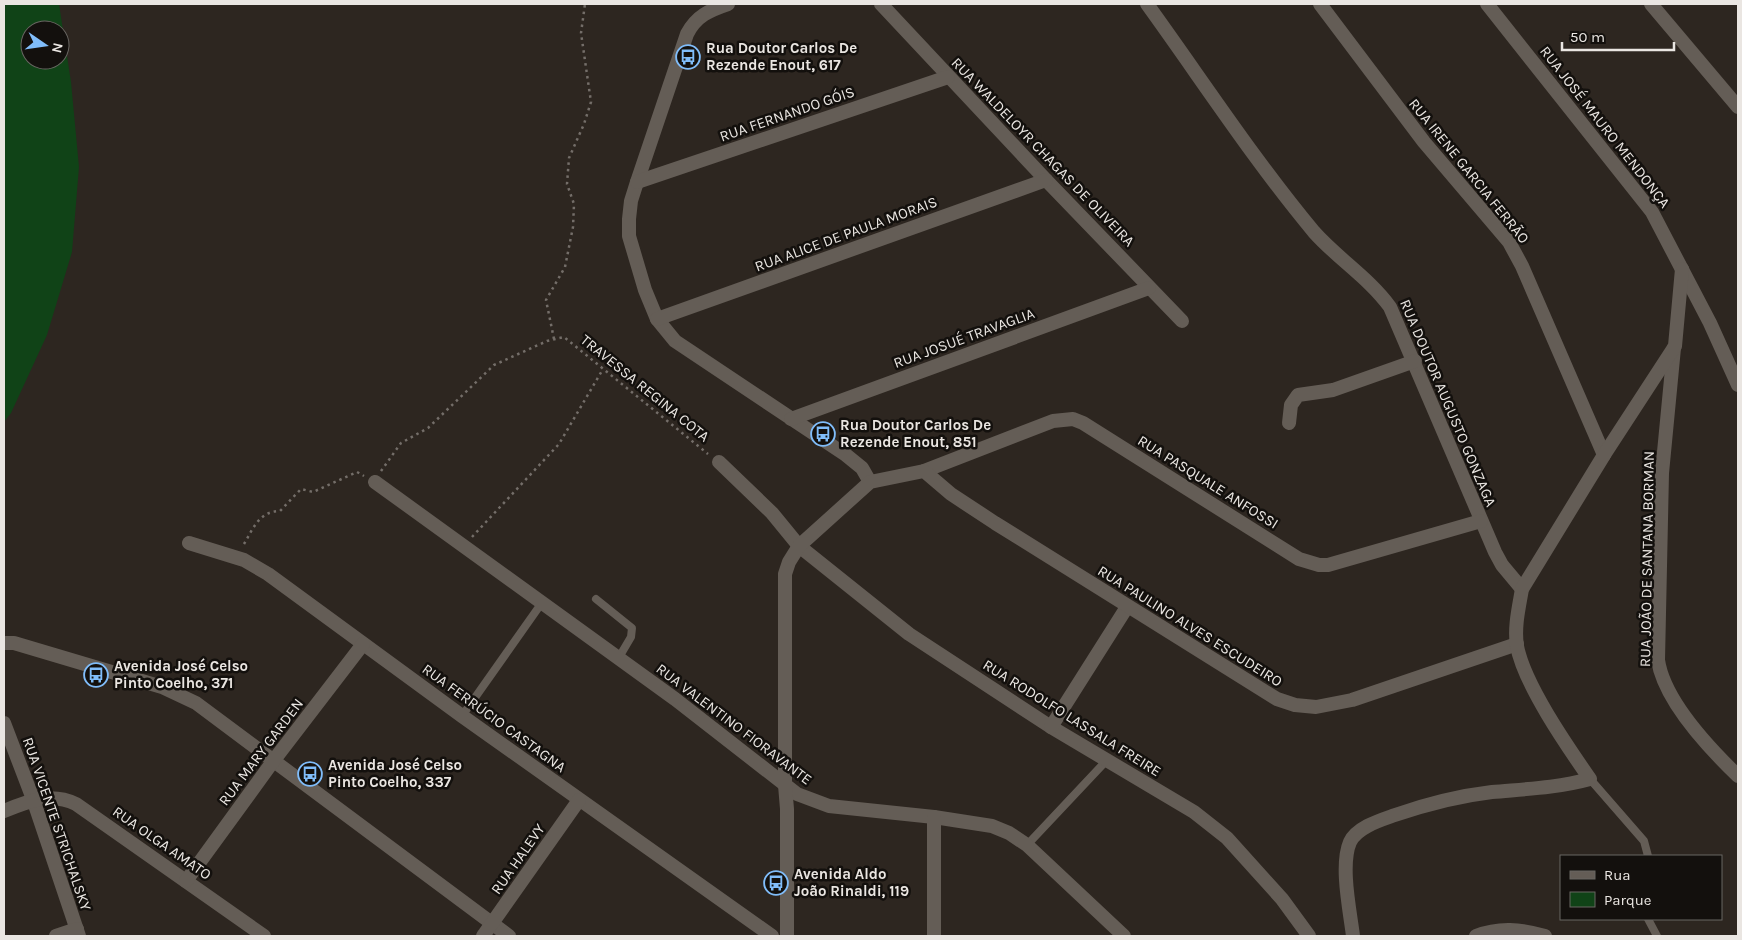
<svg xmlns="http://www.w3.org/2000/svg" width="1742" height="940" viewBox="0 0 1742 940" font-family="Karla,sans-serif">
<rect width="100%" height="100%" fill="#2d2620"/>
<!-- green -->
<path fill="#104317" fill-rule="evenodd" d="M4 4H59L71 82 79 167 72 252 47 335 11 413 4 422ZM30 30H60V60H30Z"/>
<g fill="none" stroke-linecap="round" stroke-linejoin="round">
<!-- path -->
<g stroke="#746e69" stroke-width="2.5" stroke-dasharray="2.5 4" stroke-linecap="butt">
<polyline points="554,339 546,300 565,267 573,227 574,204 567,184 569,158 584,124 591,102 581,33 585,4"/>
<polyline points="381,471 401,443 428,428 494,365 547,341 564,337 708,454"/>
<polyline points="472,537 559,444 603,369"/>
<path d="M244 544C253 529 259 511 280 511L301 489 313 492 357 472 364 476"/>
</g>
<!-- service -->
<g stroke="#645d56" stroke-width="8">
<polyline points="596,599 632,628 631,637 618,659"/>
<polyline points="462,716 541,604"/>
<polyline points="1590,779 1644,841 1648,856"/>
<polyline points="1027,845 1107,760"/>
<polyline points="1648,919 1657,936"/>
</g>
<!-- minor -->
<g stroke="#645d56" stroke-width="14">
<path d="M728 4C710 10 696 16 687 34L637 182 631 201 629 219V236L645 290 657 319 675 341 846 455 862 468 870 482"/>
<polyline points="881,4 1046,180 1182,321"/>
<path d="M1147 4C1202 80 1254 160 1314 232 1338 259 1369 278 1390 307L1495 552 1502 565 1522 589"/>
<polyline points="1320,4 1424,142 1509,242 1522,266 1604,455"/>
<polyline points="1487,4 1652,212 1710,323 1738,385"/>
<polyline points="637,182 948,77"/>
<polyline points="657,319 1046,180"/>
<path d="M1674 348 1662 473 1658 660C1664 701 1709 748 1738 776"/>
<polyline points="791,419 1149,288"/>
<polyline points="1289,423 1291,405 1298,395 1333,390 1415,361"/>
<polyline points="719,462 772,513 799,546 909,634 1051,727 1194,812 1227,838 1282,899 1309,936"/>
<polyline points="924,471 1053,421 1073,419 1083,423 1299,559 1319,565 1328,565 1481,521"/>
<polyline points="375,482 675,699 797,794 829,806 934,817 992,826 1009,833 1027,845 1124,936"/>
<polyline points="189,543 244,560 268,574 462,716 772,936"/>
<polyline points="4,643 14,643 162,687 196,703 509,936"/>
<polyline points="4,723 33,799 79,936"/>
<polyline points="1051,727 1127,607"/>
<path d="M4 811C28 801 51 792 76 804L264 936"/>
<polyline points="186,881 274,760 363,644"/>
<polyline points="56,936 77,929"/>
<polyline points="483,936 579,800"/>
<polyline points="787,936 787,809 785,785 785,574 789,562 799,546 870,482 924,471 951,494 995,523 1277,699 1295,705 1316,707 1352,700 1517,644"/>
<polyline points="934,936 934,817"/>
<path d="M1353 936C1350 911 1340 865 1350 842 1357 827 1381 820 1395 815 1427 804 1458 796 1492 792 1525 789 1557 788 1590 779 1567 746 1524 684 1517 646 1514 627 1519 607 1522 589L1604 455 1675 346 1682 269"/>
<path d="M1476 936C1499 927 1521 929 1545 936"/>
</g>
<!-- secondary -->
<polyline stroke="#645d56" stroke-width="14" points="1651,4 1738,107"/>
</g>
<!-- icons -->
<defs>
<g id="bus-ring" transform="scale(1.25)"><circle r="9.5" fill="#13100d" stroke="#80bdfa" stroke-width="1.5"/><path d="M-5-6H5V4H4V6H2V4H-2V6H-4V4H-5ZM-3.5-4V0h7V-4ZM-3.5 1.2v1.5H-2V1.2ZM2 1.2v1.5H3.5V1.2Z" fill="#80bdfa"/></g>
</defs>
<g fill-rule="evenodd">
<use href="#bus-ring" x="688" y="57"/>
<use href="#bus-ring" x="823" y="434"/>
<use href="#bus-ring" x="96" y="675"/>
<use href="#bus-ring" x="310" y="774"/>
<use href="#bus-ring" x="776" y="883"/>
</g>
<g text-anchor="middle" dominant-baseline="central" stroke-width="5" stroke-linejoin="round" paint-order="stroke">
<!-- poi labels -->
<g font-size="15" font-weight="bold" fill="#eae6e2" stroke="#13100d" text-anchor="start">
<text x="706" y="48">Rua Doutor Carlos De<tspan x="706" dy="17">Rezende Enout, 617</tspan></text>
<text x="840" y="425">Rua Doutor Carlos De<tspan x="840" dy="17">Rezende Enout, 851</tspan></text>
<text x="114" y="666">Avenida José Celso<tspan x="114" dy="17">Pinto Coelho, 371</tspan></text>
<text x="328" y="765">Avenida José Celso<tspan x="328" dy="17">Pinto Coelho, 337</tspan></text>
<text x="794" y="874">Avenida Aldo<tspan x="794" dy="17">João Rinaldi, 119</tspan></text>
</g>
<!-- street labels -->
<g font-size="15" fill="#eae6e2" stroke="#13100d">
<text transform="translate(787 114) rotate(-19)">RUA FERNANDO GÓIS</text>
<text transform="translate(1605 127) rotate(52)">RUA JOSÉ MAURO MENDONÇA</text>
<text transform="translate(1043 152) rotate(46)">RUA WALDELOYR CHAGAS DE OLIVEIRA</text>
<text transform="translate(1469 171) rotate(51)">RUA IRENE GARCIA FERRÃO</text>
<text transform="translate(846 234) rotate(-20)">RUA ALICE DE PAULA MORAIS</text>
<text transform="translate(964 338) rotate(-20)">RUA JOSUÉ TRAVAGLIA</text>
<text transform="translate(645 388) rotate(39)">TRAVESSA REGINA COTA</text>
<text transform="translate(1448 403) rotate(67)">RUA DOUTOR AUGUSTO GONZAGA</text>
<text transform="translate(1208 482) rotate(32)">RUA PASQUALE ANFOSSI</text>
<text transform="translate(1647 559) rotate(-89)">RUA JOÃO DE SANTANA BORMAN</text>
<text transform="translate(1190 626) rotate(32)">RUA PAULINO ALVES ESCUDEIRO</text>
<text transform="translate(494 718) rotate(36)">RUA FERRÚCIO CASTAGNA</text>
<text transform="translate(1072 718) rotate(32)">RUA RODOLFO LASSALA FREIRE</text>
<text transform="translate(734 724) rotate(37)">RUA VALENTINO FIORAVANTE</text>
<text transform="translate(261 752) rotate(-53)">RUA MARY GARDEN</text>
<text transform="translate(57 824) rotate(71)">RUA VICENTE STRICHALSKY</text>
<text transform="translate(162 843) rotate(35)">RUA OLGA AMATO</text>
<text transform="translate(518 859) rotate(-55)">RUA HALEVY</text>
</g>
</g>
<!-- border -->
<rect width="1742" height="940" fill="none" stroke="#eae6e2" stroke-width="10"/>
<!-- legend -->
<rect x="1560" y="855" width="162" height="65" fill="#13100d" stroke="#696662"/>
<rect x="1570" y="871" width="25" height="8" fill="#645d56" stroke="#696662"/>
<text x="1604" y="880" font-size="15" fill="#eae6e2">Rua</text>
<rect x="1570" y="892" width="25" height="15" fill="#104317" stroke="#696662"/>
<text x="1604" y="905" font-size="15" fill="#eae6e2">Parque</text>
<!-- north arrow -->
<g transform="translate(45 45) rotate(103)"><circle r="24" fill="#13100d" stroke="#696662"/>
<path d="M0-4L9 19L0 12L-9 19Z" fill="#80bdfa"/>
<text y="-8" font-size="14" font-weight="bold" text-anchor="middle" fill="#eae6e2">N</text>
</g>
<!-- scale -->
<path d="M1562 42v8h112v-8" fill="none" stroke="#eae6e2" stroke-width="2.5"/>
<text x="1570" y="42" font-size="15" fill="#eae6e2" stroke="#13100d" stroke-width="4" paint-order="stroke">50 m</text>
</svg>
